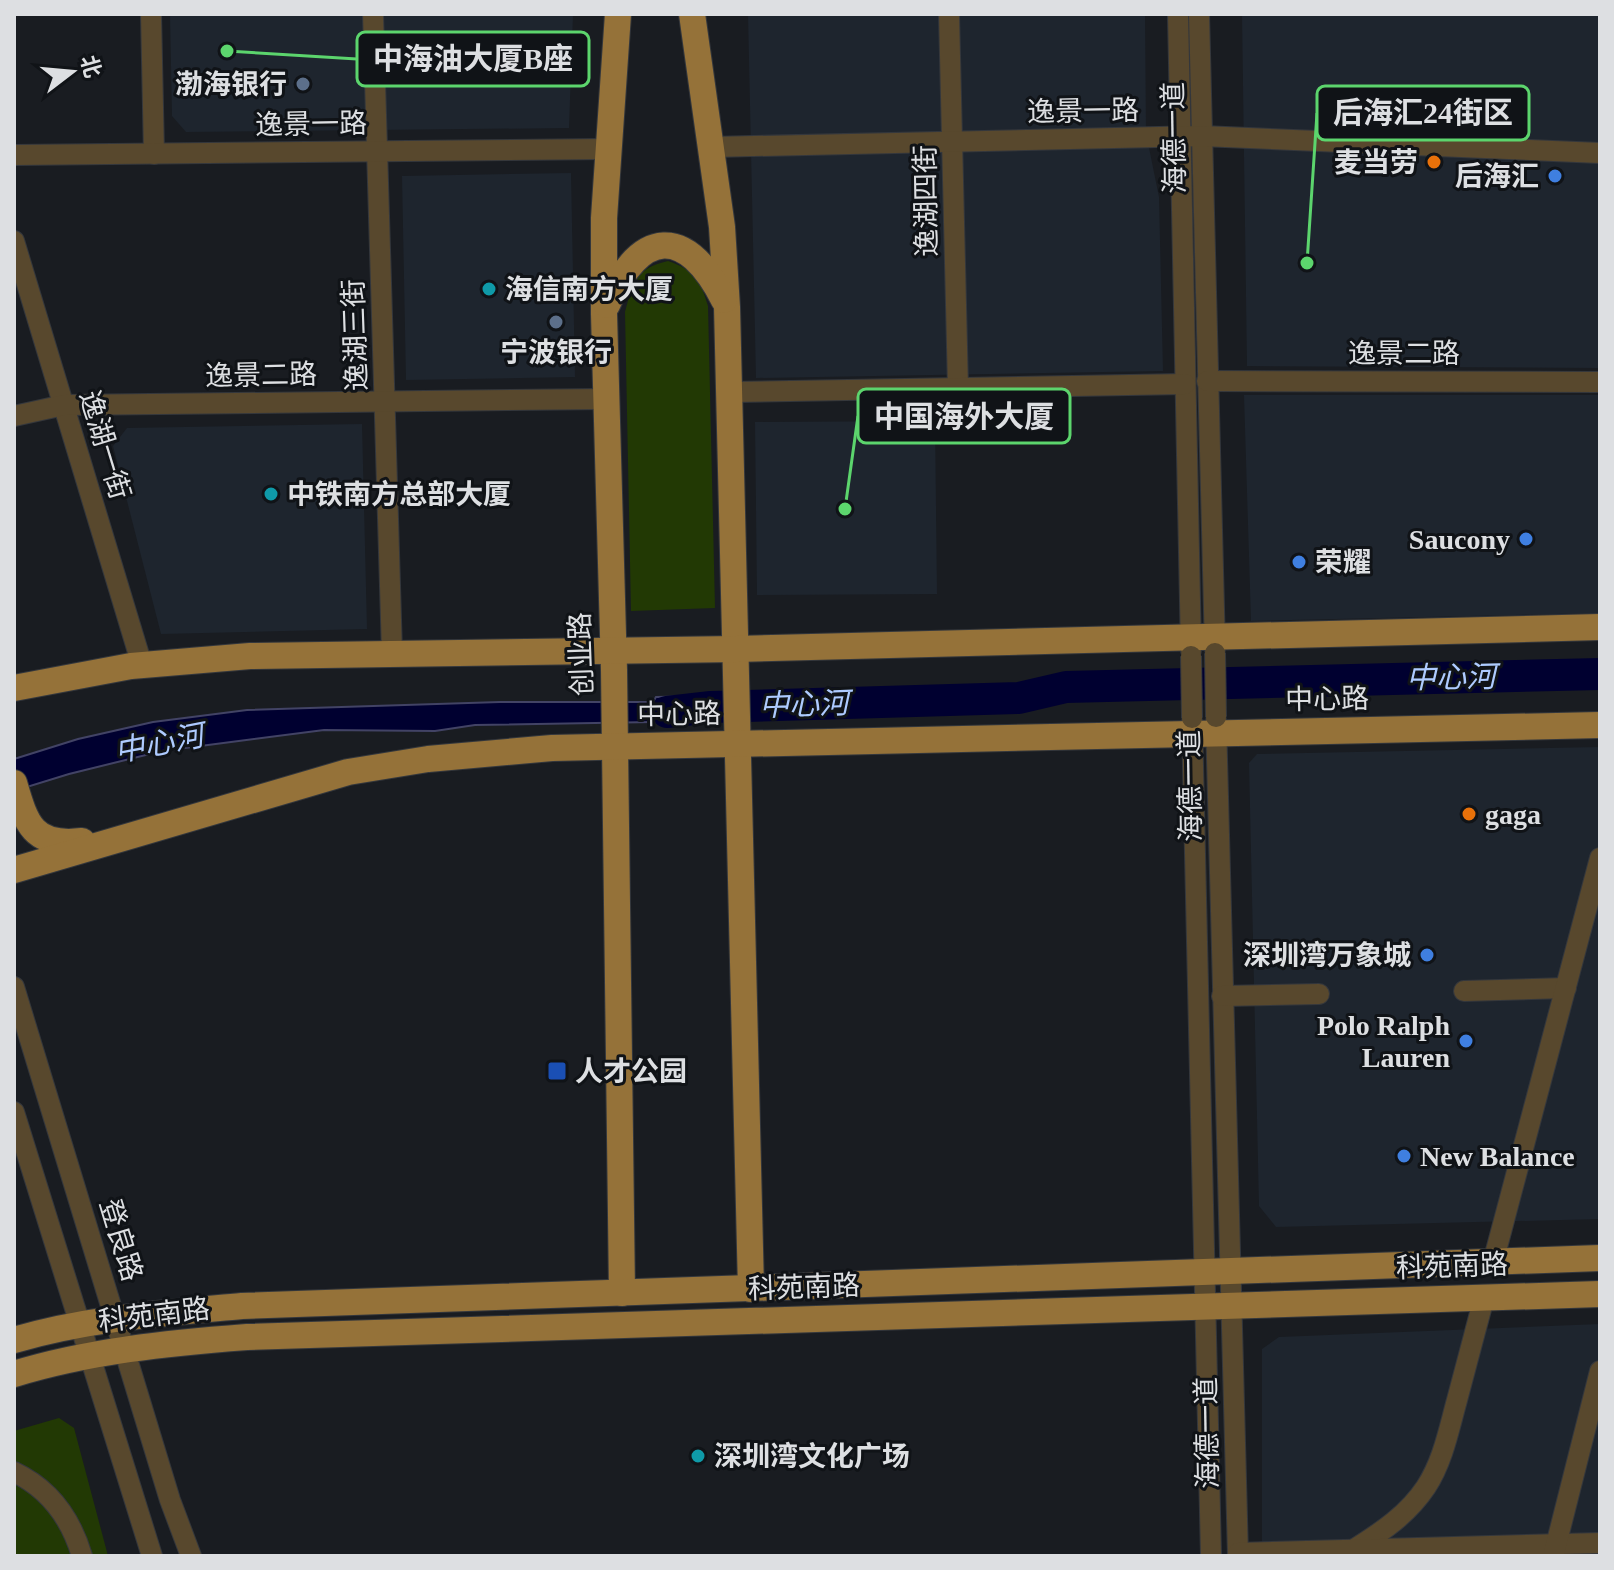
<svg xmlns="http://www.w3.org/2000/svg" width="1614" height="1570" viewBox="0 0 1614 1570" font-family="'Times New Roman','Noto Sans SC',serif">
<rect width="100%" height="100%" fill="#191c21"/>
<!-- built -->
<g fill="#1e252e">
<polygon points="170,14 573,14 569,128 186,132 172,116"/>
<polygon points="748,14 1145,14 1146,133 1159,197 1163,371 756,378"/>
<polygon points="1242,14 1600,14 1600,368 1247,366"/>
<polygon points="571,173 575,377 406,380 402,176"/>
<polygon points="1244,395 1600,395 1600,613 1251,621"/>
<polygon points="935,421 937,594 757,595 755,422"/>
<polygon points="362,424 367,629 161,634 113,446 127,428"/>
<polygon points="1600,747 1600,1219 1276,1227 1259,1206 1249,763 1257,754"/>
<polygon points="1600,1324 1600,1556 1262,1556 1262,1349 1279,1337"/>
</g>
<!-- green -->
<g fill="#223904">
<path d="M668 261C696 271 700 279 708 306L715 608 631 611 625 312C633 283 636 268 668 261Z"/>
<polygon points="59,1418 74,1428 108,1556 14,1556 14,1431"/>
</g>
<!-- water -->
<polygon fill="#000030" stroke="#424365" stroke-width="2" points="711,696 711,721 475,725 435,731 324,730 162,751 69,774 14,791 14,759 78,739 153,722 247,710 500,702 653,702 656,697"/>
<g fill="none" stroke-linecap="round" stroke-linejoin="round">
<!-- river -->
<polyline stroke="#000030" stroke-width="32" points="667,712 711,707 1019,698 1066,687 1600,674"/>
<!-- minor casing -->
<g stroke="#34373c" stroke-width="22">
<g id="minor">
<polyline points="151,14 154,154"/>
<polyline points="373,14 392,653"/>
<polyline points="949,14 958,388"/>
<polyline points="1178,14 1191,650"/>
<polyline points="1199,14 1215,649"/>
<polyline points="712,147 1202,136 1600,153"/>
<polyline points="14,155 608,149"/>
<polyline points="14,241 142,665"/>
<polyline points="1207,381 1600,382"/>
<polyline points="731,392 1185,384"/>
<polyline points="14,416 64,405 606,399"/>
<polyline points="1216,721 1238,1556"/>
<polyline points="1192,722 1211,1556"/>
<polyline points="14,987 170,1500 191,1556"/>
<polyline points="1464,991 1566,988"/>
<polyline points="1222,996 1319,994"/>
<polyline points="14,1112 152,1556"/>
<polyline points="1493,1262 1600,858"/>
<path d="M14 1472C50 1489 71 1519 82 1556"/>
<path d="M1356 1548C1383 1531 1408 1514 1426 1487 1443 1461 1449 1429 1457 1400 1466 1366 1475 1332 1484 1298"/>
<polyline points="1238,1553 1600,1543"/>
<polyline points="1554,1553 1600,1371"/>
</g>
</g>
<!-- major casing -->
<g stroke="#34373c" stroke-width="28">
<g id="major">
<polyline points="618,14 604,218 604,314 614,670 622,1293"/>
<polyline points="692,14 722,227 727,307 751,1289"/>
<path d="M607 305C640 228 686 225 724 300"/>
<polyline points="14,688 131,666 250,656 736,649 1600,627"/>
<path d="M14 783C26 824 33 847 82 841"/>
<polyline points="14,870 348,772 428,759 552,748 1600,725"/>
<path d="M14 1340C88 1318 166 1313 242 1306L1600 1258"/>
<path d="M14 1374C89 1351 168 1343 247 1337L1600 1294"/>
</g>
</g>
<!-- minor -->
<use href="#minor" stroke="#58482d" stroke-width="20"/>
<!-- major -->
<use href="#major" stroke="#957239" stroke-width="26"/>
<!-- minor-bridge casing -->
<g stroke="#34373c" stroke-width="22" stroke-linecap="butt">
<g id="minor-bridge">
<polyline points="1215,653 1216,717"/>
<polyline points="1191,656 1192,718"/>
</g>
</g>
<!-- minor-bridge -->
<use href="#minor-bridge" stroke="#58482d" stroke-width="20"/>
</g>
<!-- markers -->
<g fill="#5c6f8a" stroke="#101317" stroke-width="3">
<circle cx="303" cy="84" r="8"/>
<circle cx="556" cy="322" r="8"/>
</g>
<g fill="#e8710a" stroke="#101317" stroke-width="3">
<circle cx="1434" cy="162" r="8"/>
<circle cx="1469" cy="814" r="8"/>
</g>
<g fill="#3f7fe0" stroke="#101317" stroke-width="3">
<circle cx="1555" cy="176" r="8"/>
<circle cx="1526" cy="539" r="8"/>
<circle cx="1299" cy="562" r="8"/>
<circle cx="1427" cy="955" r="8"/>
<circle cx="1466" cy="1041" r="8"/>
<circle cx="1404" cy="1156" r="8"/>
</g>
<g fill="#0f9aa8" stroke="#101317" stroke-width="3">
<circle cx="489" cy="289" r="8"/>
<circle cx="271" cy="494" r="8"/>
<circle cx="698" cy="1456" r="8"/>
</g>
<rect fill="#1a4fb4" stroke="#101317" stroke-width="3" x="547" y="1061" width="20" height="20" rx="4"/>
<g text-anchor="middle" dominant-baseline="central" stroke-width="6" stroke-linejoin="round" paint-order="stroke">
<!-- poi labels -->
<g font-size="28" font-weight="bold" fill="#dddfe2" stroke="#101317" text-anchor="start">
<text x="287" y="84" text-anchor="end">渤海银行</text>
<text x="1418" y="162" text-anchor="end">麦当劳</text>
<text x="1539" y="176" text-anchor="end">后海汇</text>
<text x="505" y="289">海信南方大厦</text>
<text x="556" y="352" text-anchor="middle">宁波银行</text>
<text x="287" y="494">中铁南方总部大厦</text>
<text x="1510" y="539" text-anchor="end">Saucony</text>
<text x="1315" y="562">荣耀</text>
<text x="1485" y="814">gaga</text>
<text x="1411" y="955" text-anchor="end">深圳湾万象城</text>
<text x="1450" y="1025" text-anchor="end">Polo Ralph<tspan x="1450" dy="32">Lauren</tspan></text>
<text x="575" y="1071">人才公园</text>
<text x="1420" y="1156">New Balance</text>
<text x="714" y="1456">深圳湾文化广场</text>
</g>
<!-- street labels -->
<g font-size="28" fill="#dddfe2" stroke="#101317">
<text transform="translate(1083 111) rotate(-1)">逸景一路</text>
<text transform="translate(311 124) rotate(-1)">逸景一路</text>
<text transform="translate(1174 138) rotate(-91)">海德一道</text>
<text transform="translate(926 201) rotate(-91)">逸湖四街</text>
<text transform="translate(355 335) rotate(-92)">逸湖三街</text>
<text x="1404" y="353">逸景二路</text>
<text transform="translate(261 375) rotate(-1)">逸景二路</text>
<text transform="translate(105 445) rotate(73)">逸湖一街</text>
<text transform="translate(581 654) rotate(-92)">创业路</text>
<text transform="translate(1327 699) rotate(-1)">中心路</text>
<text transform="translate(679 714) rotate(-1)">中心路</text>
<text transform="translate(1190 786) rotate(-91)">海德一道</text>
<text transform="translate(121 1240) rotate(73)">登良路</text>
<text transform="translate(1452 1266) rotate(-2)">科苑南路</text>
<text transform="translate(804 1287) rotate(-2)">科苑南路</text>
<text transform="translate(154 1315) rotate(-7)">科苑南路</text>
<text transform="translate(1207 1433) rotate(-91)">海德一道</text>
</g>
<!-- water labels -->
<g font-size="30" font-style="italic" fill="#aecbff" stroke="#101317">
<text transform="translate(1451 677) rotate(-1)">中心河</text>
<text transform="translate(804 704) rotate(-2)">中心河</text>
<text transform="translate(159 743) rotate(-11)">中心河</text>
</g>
</g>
<!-- callouts -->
<path fill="none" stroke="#5cd56d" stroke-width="3" d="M227 51L357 59M1307 263L1317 113M845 509L858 416"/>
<g fill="#5cd56d" stroke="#101317" stroke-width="3">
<circle cx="227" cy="51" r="8"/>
<circle cx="1307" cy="263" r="8"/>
<circle cx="845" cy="509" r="8"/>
</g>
<g fill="#101317" stroke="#5cd56d" stroke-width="3">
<rect x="357" y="32" width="232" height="54" rx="8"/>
<rect x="1317" y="86" width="212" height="54" rx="8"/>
<rect x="858" y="389" width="212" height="54" rx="8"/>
</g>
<g font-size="30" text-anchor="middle" font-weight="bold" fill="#dddfe2">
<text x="473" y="69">中海油大厦B座</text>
<text x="1423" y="123">后海汇24街区</text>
<text x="964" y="427">中国海外大厦</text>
</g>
<!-- border -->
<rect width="1614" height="1570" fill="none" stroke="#dddfe2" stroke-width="32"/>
<!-- north arrow -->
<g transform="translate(72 72) rotate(74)" stroke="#101317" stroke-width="6" paint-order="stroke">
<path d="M0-6L14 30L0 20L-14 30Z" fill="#dddfe2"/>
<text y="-12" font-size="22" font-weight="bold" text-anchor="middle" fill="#dddfe2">北</text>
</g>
</svg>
